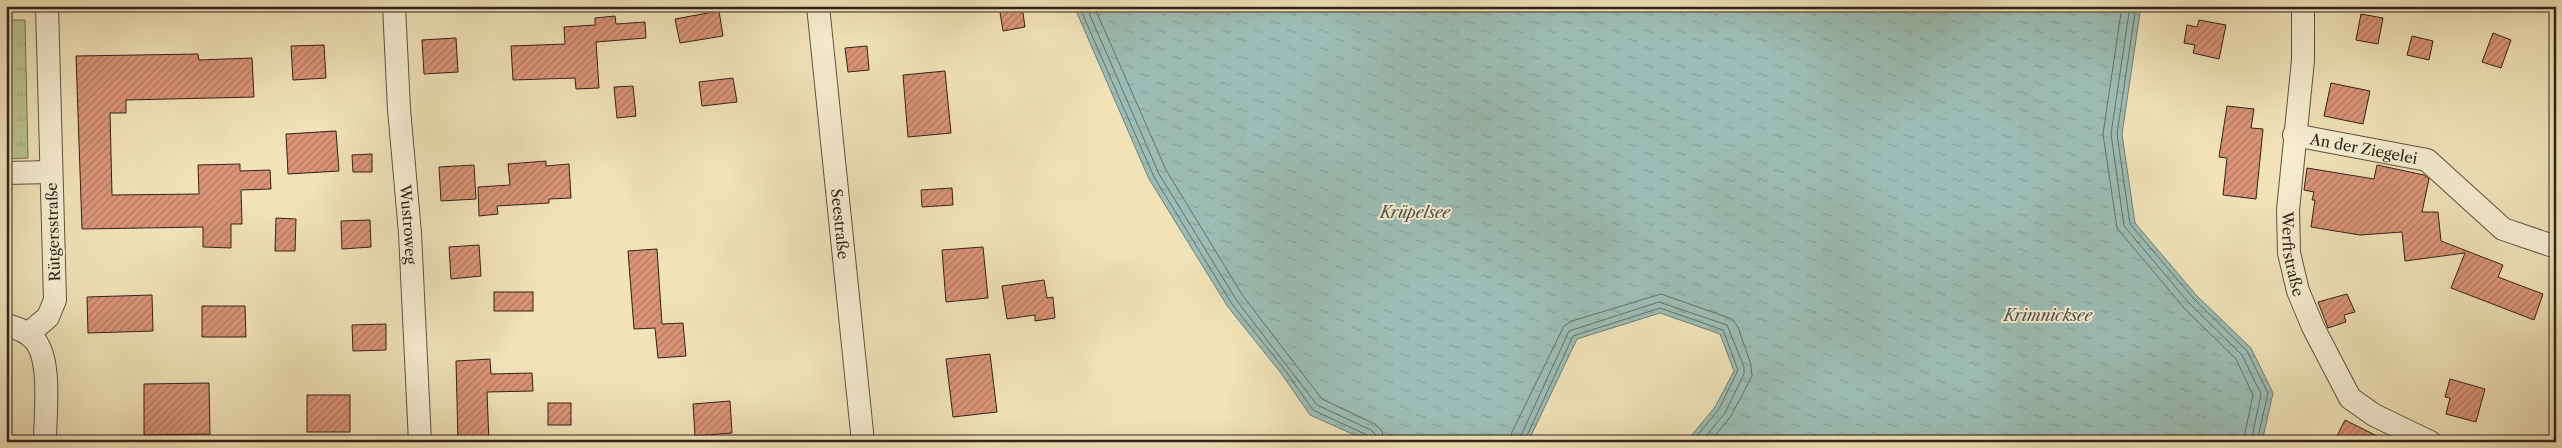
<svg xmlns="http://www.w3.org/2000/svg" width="2562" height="448" viewBox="0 0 2562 448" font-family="'Libre Caslon Text',serif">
<defs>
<pattern id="grass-tufts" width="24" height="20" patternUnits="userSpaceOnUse" patternTransform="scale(1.25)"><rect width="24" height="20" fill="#b9c38f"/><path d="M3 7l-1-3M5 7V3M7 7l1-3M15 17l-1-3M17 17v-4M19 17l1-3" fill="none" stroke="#9fa77b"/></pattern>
<pattern id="water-ripples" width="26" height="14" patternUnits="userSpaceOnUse" patternTransform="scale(1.25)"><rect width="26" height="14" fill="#9cbdb5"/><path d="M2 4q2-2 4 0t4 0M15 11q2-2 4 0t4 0" fill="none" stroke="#87a29b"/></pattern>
<pattern id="building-hatch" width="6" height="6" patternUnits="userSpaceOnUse" patternTransform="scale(1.25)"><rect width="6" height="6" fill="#db9477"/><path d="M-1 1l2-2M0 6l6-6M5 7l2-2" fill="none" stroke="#b27861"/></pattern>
</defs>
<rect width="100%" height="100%" fill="#f1e2b8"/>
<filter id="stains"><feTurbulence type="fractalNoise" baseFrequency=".004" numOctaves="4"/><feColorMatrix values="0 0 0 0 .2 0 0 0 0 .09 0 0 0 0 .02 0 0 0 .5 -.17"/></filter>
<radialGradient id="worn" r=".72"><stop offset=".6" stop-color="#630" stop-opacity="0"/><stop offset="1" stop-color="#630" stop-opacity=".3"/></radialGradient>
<!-- grass -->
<polygon fill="url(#grass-tufts)" stroke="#747254" points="6,20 25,20 28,158 6,159"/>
<!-- water -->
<polygon fill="url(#water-ripples)" stroke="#717f77" points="1074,6 2141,6 2122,134 2135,223 2197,296 2251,348 2273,393 2262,442 1686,442 1715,407 1734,371 1720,334 1660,313 1577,339 1528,442 1370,442 1310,415 1281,373 1228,307 1149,179"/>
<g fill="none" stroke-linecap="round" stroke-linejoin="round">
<!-- shore -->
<g stroke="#667068" stroke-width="1">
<polyline points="1079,6 1154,177 1232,304 1285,370 1313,410 1367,435 1371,442"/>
<polyline points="1086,6 1159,174 1237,301 1317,405 1371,430 1376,435 1377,442"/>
<polyline points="1094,6 1166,170 1243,296 1322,399 1375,424 1382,431 1384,442"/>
<polyline points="2122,6 2103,134 2117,228 2184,308 2236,359 2253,395 2243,442"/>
<polyline points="2130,6 2111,134 2124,226 2189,303 2242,355 2261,394 2251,442"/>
<polyline points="2136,6 2117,134 2130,224 2194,299 2247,351 2268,393 2257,442"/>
<polyline points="1510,442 1512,432 1564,326 1572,321 1661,294 1732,319 1738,327 1751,365 1752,376 1731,416 1710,442"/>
<polyline points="1518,442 1569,331 1659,302 1727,325 1744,367 1744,374 1725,413 1701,442"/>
<polyline points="1524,442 1573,336 1660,308 1723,330 1738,370 1719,409 1692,442"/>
</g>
</g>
<!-- building -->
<g fill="url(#building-hatch)" stroke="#30221a">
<polygon points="999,6 1022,6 1025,27 1003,31"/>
<polygon points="719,11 723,36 680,43 675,19"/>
<polygon points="2361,14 2383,18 2378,44 2356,40"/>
<polygon points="615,16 616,24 645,22 646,38 596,42 599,88 576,89 575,78 513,80 511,46 565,44 564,27 595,25 595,18"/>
<polygon points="2199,20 2226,25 2219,59 2193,53 2195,45 2184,43 2187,25 2197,27"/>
<polygon points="2493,33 2511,40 2501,68 2482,62"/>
<polygon points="2412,36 2433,41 2429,60 2407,55"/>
<polygon points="456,38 458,72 424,74 422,40"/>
<polygon points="324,45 326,78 293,80 291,46"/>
<polygon points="867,46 869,70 848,72 845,48"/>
<polygon points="198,54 199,60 252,58 254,97 126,100 126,113 110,113 112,195 199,194 198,165 240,164 240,171 270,170 271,189 241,190 242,224 231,224 231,248 203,247 203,227 82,229 76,56"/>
<polygon points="945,71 951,133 908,137 903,75"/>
<polygon points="733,78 737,102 702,106 699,82"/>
<polygon points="2331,83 2370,91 2363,124 2324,116"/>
<polygon points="633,86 636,116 617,118 614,87"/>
<polygon points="2227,106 2254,109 2251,128 2263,129 2256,199 2223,195 2227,158 2219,157"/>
<polygon points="336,131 339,171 288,174 286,134"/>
<polygon points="372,154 372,172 353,172 352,155"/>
<polygon points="546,161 546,166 569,164 571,198 549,199 549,203 497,206 498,214 479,216 478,187 510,185 508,164"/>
<polygon points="474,165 476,199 441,201 439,167"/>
<polygon points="2377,165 2424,175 2429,179 2422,212 2438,212 2441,241 2503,265 2498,277 2543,294 2534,320 2451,288 2465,253 2405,261 2402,232 2360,235 2311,227 2315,200 2312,200 2314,192 2304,190 2307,168 2374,179"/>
<polygon points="952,188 953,205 922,207 921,190"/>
<polygon points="276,218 296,219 295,251 275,251"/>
<polygon points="370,220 371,247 342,249 341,221"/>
<polygon points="479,245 481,276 451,279 449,247"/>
<polygon points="983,247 988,298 946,302 942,250"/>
<polygon points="657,249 662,324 683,323 686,356 658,358 655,328 634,329 628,251"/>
<polygon points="1044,280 1047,298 1053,297 1055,318 1035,321 1035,315 1007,319 1002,286"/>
<rect x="494" y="292" width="39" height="19"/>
<polygon points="2347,294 2355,312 2344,315 2346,322 2328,328 2318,302"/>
<polygon points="152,295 153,331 88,333 87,297"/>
<polygon points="202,306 245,306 246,337 202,337"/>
<polygon points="386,324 386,350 353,351 352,325"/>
<polygon points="990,354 997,412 953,417 946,359"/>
<polygon points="490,359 491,374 532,373 533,391 487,392 489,442 458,442 456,361"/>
<polygon points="2450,379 2485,389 2476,422 2446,414 2450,398 2445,397"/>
<polygon points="209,383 210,434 144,435 144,384"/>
<rect x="307" y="395" width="43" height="37"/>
<polygon points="730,401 732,433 695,436 693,404"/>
<rect x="548" y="403" width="23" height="22"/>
<polygon points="2345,420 2389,442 2334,442"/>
</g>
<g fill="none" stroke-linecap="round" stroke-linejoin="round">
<!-- minor casing -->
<g stroke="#605242" stroke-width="24">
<g id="minor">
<path id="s1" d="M394 6 399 109 410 233 420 442"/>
<path id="s2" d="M818 6 863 442"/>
<path id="s3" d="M2303 6V60L2288 210 2289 253 2298 291 2313 327 2350 398 2374 415 2430 442"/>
<path id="s4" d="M2294 135 2427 160 2503 229 2556 247"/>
<polyline points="6,173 51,172"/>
<path d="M6 325C18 328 32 333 38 345 51 367 45 416 45 442"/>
<polyline points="28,334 48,317 55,300 47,6"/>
</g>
</g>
<!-- minor -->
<use href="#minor" stroke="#f6ecd1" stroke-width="22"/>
</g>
<g text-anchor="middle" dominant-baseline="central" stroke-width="4" stroke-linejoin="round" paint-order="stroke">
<!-- street labels -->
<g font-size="15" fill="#30221a" stroke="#f6ecd1">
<text stroke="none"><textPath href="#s4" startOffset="71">An der Ziegelei</textPath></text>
<text stroke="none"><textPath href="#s1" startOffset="219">Wustroweg</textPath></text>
<text stroke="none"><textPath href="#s2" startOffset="219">Seestraße</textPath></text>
<text transform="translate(53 232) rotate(-92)">Rütgersstraße</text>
<text stroke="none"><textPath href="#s3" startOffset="249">Werftstraße</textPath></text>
</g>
<!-- water labels -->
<g font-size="16" font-style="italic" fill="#505048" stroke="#f6ecd1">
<text x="1415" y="212">Krüpelsee</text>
<text x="2048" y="315">Krimnicksee</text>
</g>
</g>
<!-- margin -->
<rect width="2562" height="448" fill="none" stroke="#f1e2b8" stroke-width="25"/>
<rect x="8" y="8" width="2547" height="433" fill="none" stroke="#30221a" stroke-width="2.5"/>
<rect x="12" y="12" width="2537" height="423" fill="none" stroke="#30221a"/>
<rect width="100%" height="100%" filter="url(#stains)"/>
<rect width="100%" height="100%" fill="url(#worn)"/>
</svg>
